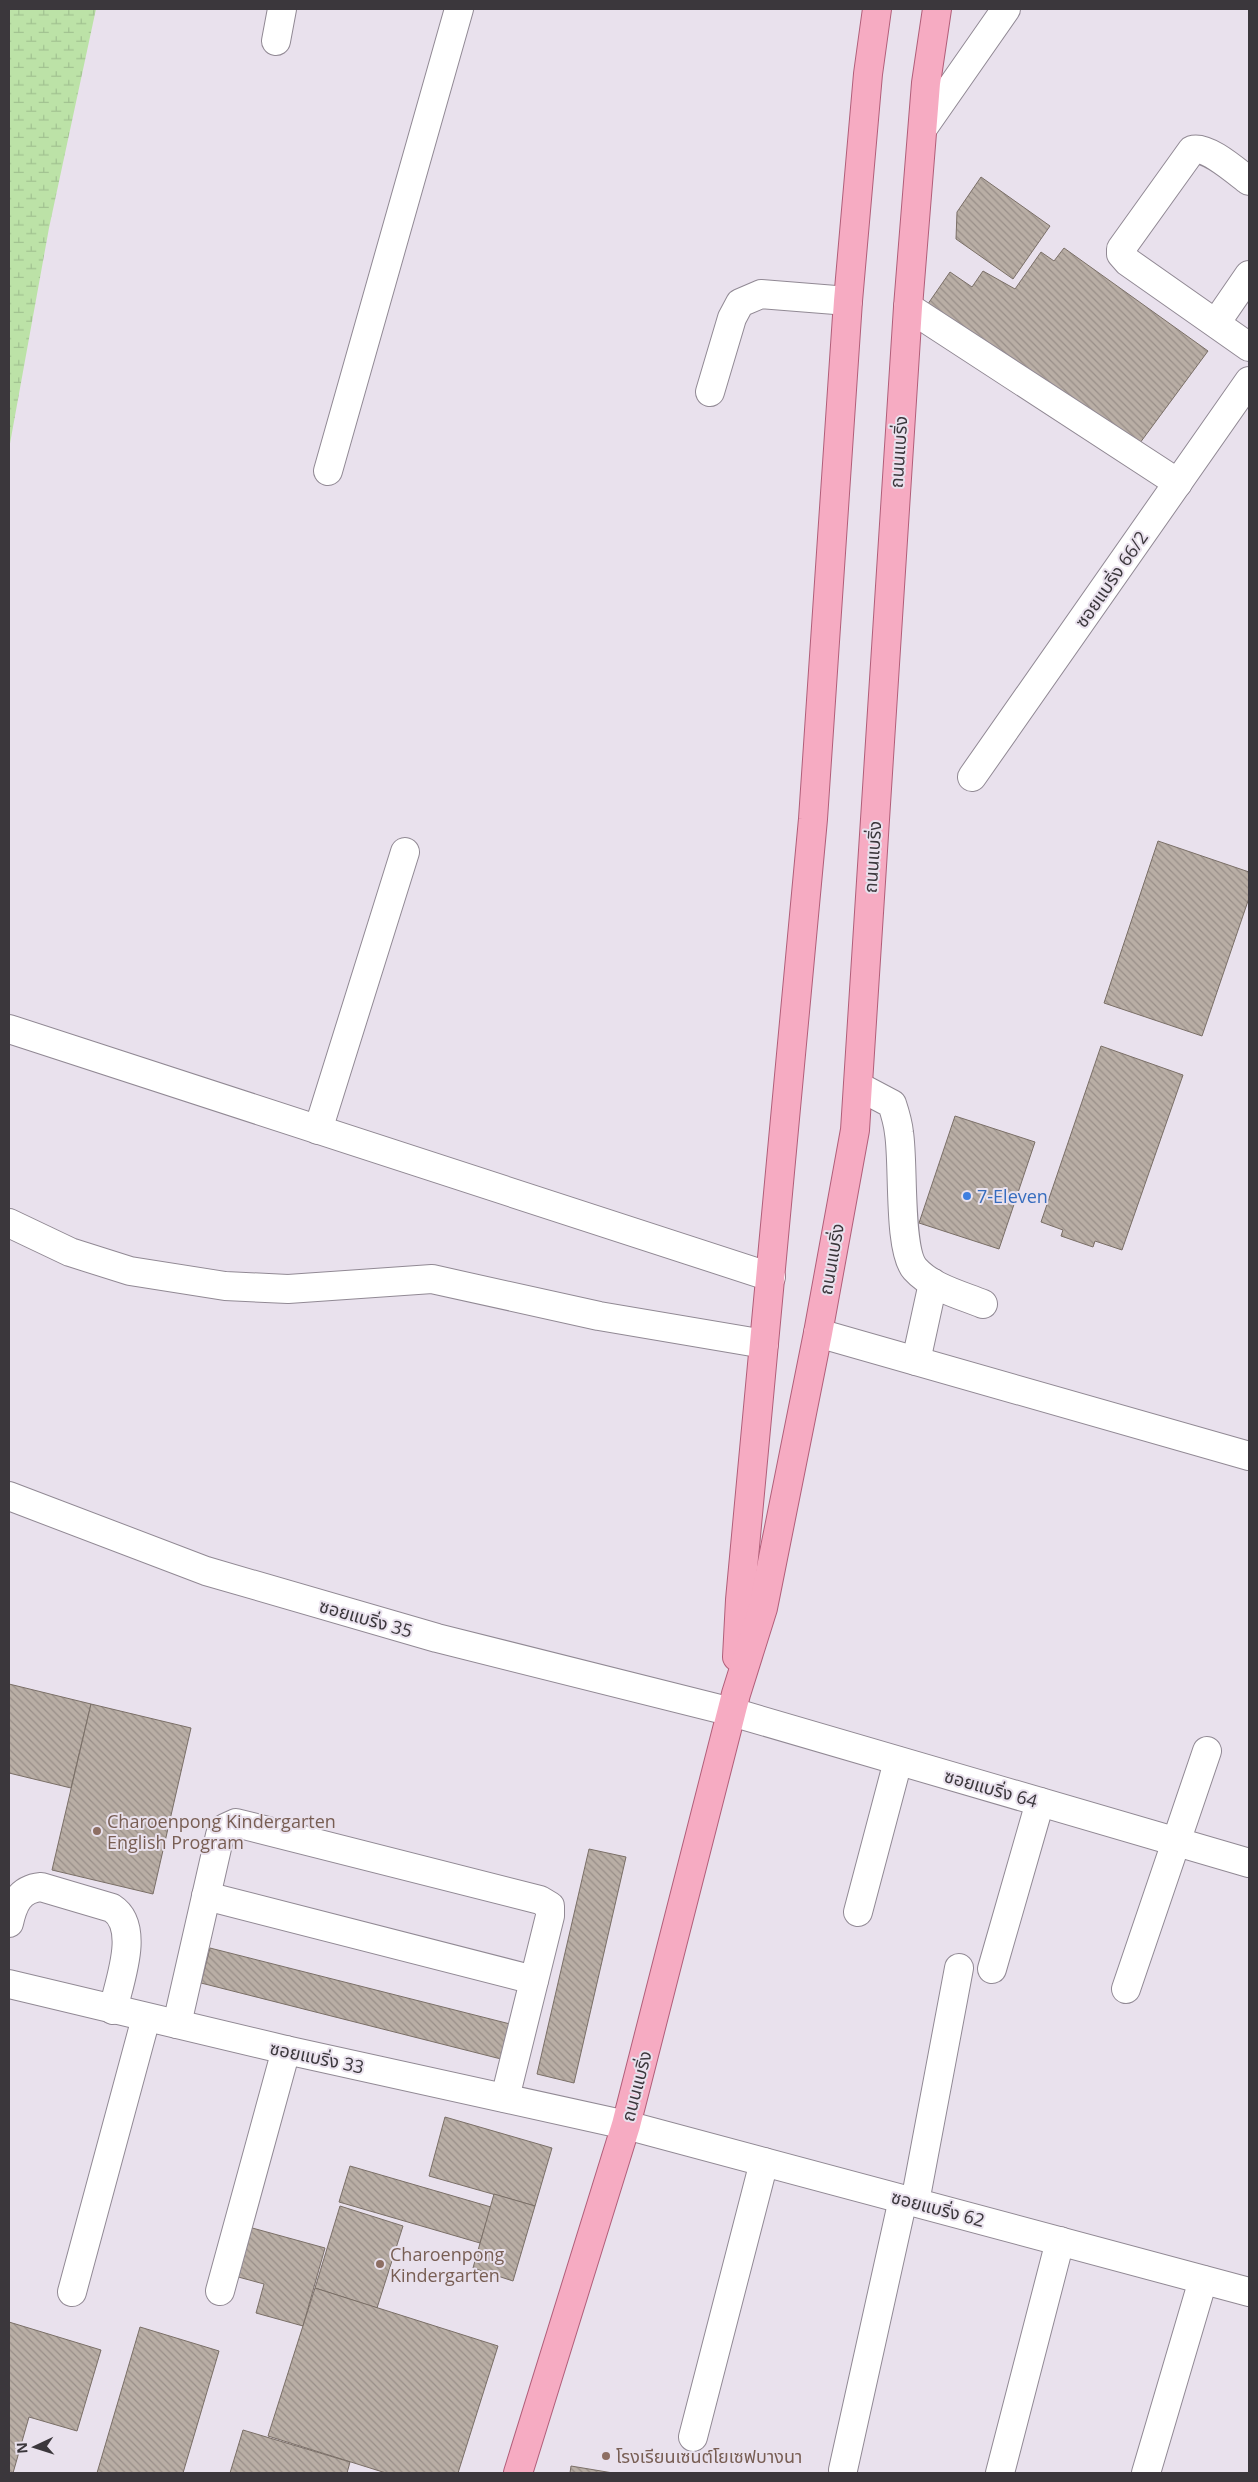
<svg xmlns="http://www.w3.org/2000/svg" width="1258" height="2482" viewBox="0 0 1258 2482" font-family="'Open Sans','Noto Sans Thai',sans-serif">
<defs>
<pattern id="wetland-marsh" width="20" height="14" patternUnits="userSpaceOnUse" patternTransform="scale(1.25)"><rect width="20" height="14" fill="#bce2a7"/><path d="M1 5h8M5 5V1M11 12h8M15 12V8" fill="none" stroke="#a2c291"/></pattern>
<pattern id="building-back-hatch" width="6" height="6" patternUnits="userSpaceOnUse" patternTransform="scale(1.25)"><rect width="6" height="6" fill="#b9aea5"/><path d="M-1 5l2 2M0 0l6 6M5-1l2 2" fill="none" stroke="#988e88"/></pattern>
</defs>
<rect width="100%" height="100%" fill="#e9e1ed"/>
<!-- wetland -->
<polygon fill="url(#wetland-marsh)" points="9,9 96,9 49,228 9,449"/>
<!-- building -->
<g fill="url(#building-back-hatch)" stroke="#7a6f67">
<polygon points="981,177 1050,226 1013,279 956,239 957,212"/>
<polygon points="1064,248 1208,351 1134,451 923,311 950,272 972,287 983,271 1015,289 1041,252 1054,261"/>
<polygon points="1158,841 1249,872 1249,898 1202,1036 1104,1003"/>
<polygon points="1101,1046 1183,1075 1122,1250 1095,1241 1093,1247 1061,1236 1063,1230 1041,1222"/>
<polygon points="955,1116 1035,1142 999,1249 919,1223"/>
<polygon points="9,1684 91,1704 71,1788 9,1773"/>
<polygon points="91,1704 191,1728 153,1894 52,1870"/>
<polygon points="589,1849 626,1857 574,2083 537,2074"/>
<polygon points="210,1948 514,2025 505,2060 201,1983"/>
<polygon points="445,2117 552,2148 535,2206 429,2176"/>
<polygon points="350,2166 491,2207 480,2243 339,2202"/>
<polygon points="494,2194 535,2206 513,2281 473,2268"/>
<polygon points="340,2206 403,2226 377,2308 315,2288"/>
<polygon points="245,2226 325,2248 303,2326 256,2313 264,2284 231,2275"/>
<polygon points="315,2288 498,2346 458,2473 386,2473 268,2436"/>
<polygon points="9,2322 101,2350 77,2431 29,2417 13,2473 9,2473"/>
<polygon points="140,2327 219,2351 183,2473 97,2473"/>
<polygon points="243,2430 350,2462 347,2473 230,2473"/>
<polygon points="571,2466 613,2473 570,2473"/>
</g>
<g fill="none" stroke-linecap="round" stroke-linejoin="round">
<!-- minor casing -->
<g stroke="#918994" stroke-width="30">
<g id="minor">
<polyline points="276,41 282,9"/>
<polyline points="923,128 1006,9"/>
<path d="M1249 181C1237 172 1207 145 1192 150L1121 249V254L1128 262 1249 347"/>
<polyline points="908,307 1178,483"/>
<polyline points="1216,323 1249,275"/>
<polyline points="710,392 732,318 740,303 761,294 848,301"/>
<polyline points="328,471 459,9"/>
<polyline points="972,777 1249,381"/>
<polyline points="9,1029 771,1277"/>
<path d="M858 1086 892 1104C895 1113 898 1123 899 1133 904 1164 898 1250 915 1269 932 1288 961 1295 983 1304"/>
<polyline points="318,1130 405,852"/>
<polyline points="9,1223 70,1252 130,1271 225,1286 288,1289 432,1279 599,1316 764,1344"/>
<polyline points="818,1333 1249,1456"/>
<polyline points="916,1361 933,1283"/>
<polyline points="9,1496 206,1571 437,1638 732,1712 1249,1863"/>
<polyline points="206,1896 534,1980"/>
<polyline points="858,1912 898,1761"/>
<path d="M9 1923C13 1905 19 1889 41 1887L112 1908C141 1927 119 1982 113 2010"/>
<polyline points="992,1969 1040,1802"/>
<polyline points="9,1984 286,2050 626,2125 1249,2292"/>
<polyline points="1126,1989 1207,1751"/>
<polyline points="177,2024 220,1835 225,1828 236,1823 540,1900 550,1906 550,1916 505,2098"/>
<polyline points="915,2202 959,1968"/>
<polyline points="220,2291 286,2050"/>
<polyline points="72,2292 146,2018"/>
<polyline points="693,2437 764,2162"/>
<polyline points="843,2470 903,2199"/>
<polyline points="1000,2473 1060,2241"/>
<polyline points="1146,2473 1203,2280"/>
</g>
</g>
<!-- major casing -->
<g stroke="#b15e79" stroke-width="30">
<g id="major">
<polyline points="737,1657 740,1600 813,819 848,301 868,74 877,9"/>
<polyline points="518,2473 626,2125 736,1694 763,1608 818,1333 855,1130 908,307 926,83 937,9"/>
</g>
</g>
<!-- minor -->
<use href="#minor" stroke="#fff" stroke-width="28"/>
<!-- major -->
<use href="#major" stroke="#f6abc2" stroke-width="28"/>
</g>
<!-- markers -->
<circle fill="#3f7fe0" stroke="#e9e1ed" stroke-width="2" cx="967" cy="1196" r="5"/>
<g fill="#8d6e63" stroke="#e9e1ed" stroke-width="2">
<circle cx="97" cy="1831" r="5"/>
<circle cx="380" cy="2264" r="5"/>
<circle cx="606" cy="2456" r="5"/>
</g>
<g text-anchor="middle" dominant-baseline="central" stroke-width="4" stroke-linejoin="round" paint-order="stroke">
<!-- street labels -->
<g font-size="18" fill="#3b373c" stroke="#e9e1ed">
<text transform="translate(898 452) rotate(-86)">ถนนแบริ่ง</text>
<text transform="translate(1111 579) rotate(-55)">ซอยแบริ่ง 66/2</text>
<text transform="translate(872 857) rotate(-86)">ถนนแบริ่ง</text>
<text transform="translate(831 1259) rotate(-80)">ถนนแบริ่ง</text>
<text transform="translate(366 1618) rotate(16)">ซอยแบริ่ง 35</text>
<text transform="translate(991 1788) rotate(16)">ซอยแบริ่ง 64</text>
<text transform="translate(317 2057) rotate(12)">ซอยแบริ่ง 33</text>
<text transform="translate(636 2086) rotate(-75)">ถนนแบริ่ง</text>
<text transform="translate(938 2208) rotate(15)">ซอยแบริ่ง 62</text>
</g>
<!-- shop labels -->
<g font-size="18" fill="#366cbe" stroke="#e9e1ed" text-anchor="start">
<text x="977" y="1196">7-Eleven</text>
</g>
<!-- education labels -->
<g font-size="18" fill="#785e54" stroke="#e9e1ed" text-anchor="start">
<text x="107" y="1821">Charoenpong Kindergarten<tspan x="107" dy="21">English Program</tspan></text>
<text x="390" y="2254">Charoenpong<tspan x="390" dy="21">Kindergarten</tspan></text>
<text x="616" y="2456">โรงเรียนเซนต์โยเซฟบางนา</text>
</g>
</g>
<!-- border -->
<rect width="1258" height="2482" fill="none" stroke="#3b373c" stroke-width="20"/>
<!-- north arrow -->
<g transform="translate(35 2447) rotate(266)" stroke="#e9e1ed" stroke-width="4" paint-order="stroke">
<path d="M0-4L9 19L0 12L-9 19Z" fill="#3b373c"/>
<text y="-8" font-size="14" font-weight="bold" text-anchor="middle" fill="#3b373c">N</text>
</g>
</svg>
